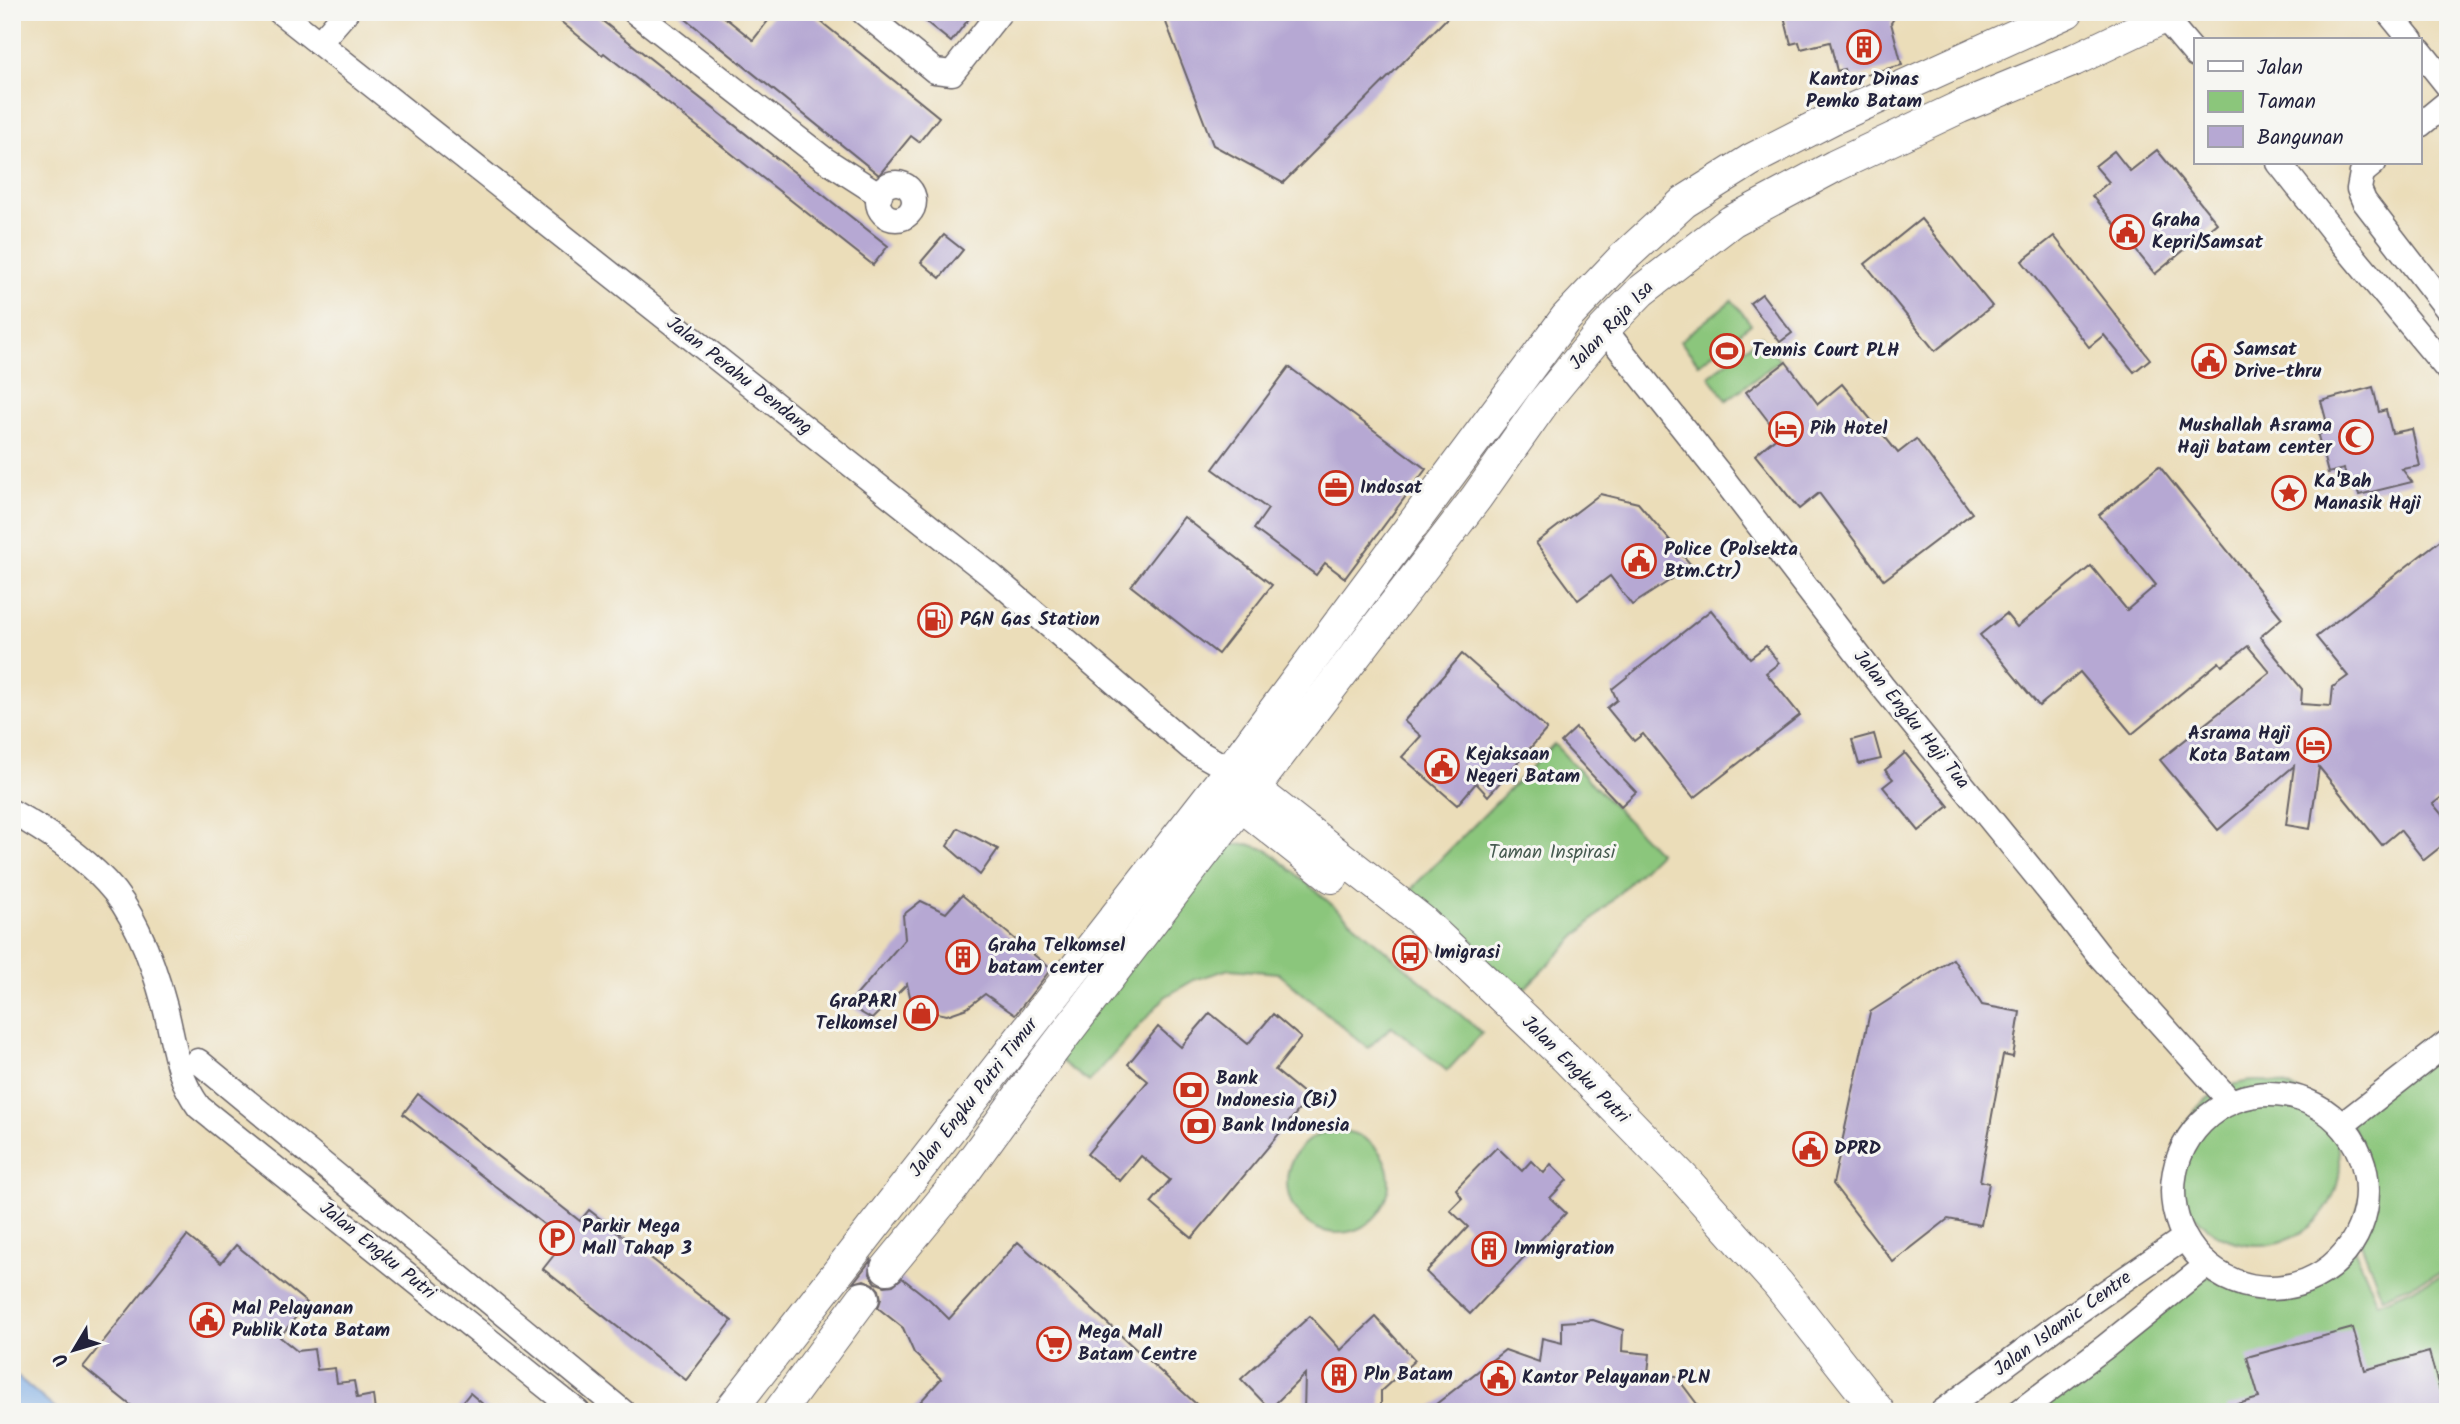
<svg xmlns="http://www.w3.org/2000/svg" width="2460" height="1424" viewBox="0 0 2460 1424" font-family="Kalam,sans-serif">
<rect width="100%" height="100%" fill="#f6f6f2"/>
<filter id="ink" filterUnits="userSpaceOnUse"><feTurbulence type="fractalNoise" baseFrequency=".0143" numOctaves="2"/><feDisplacementMap in="SourceGraphic" scale="14" xChannelSelector="R" yChannelSelector="G"/><feConvolveMatrix kernelMatrix="1 2 1 2 8 2 1 2 1" color-interpolation-filters="sRGB"/></filter>
<filter id="wash" filterUnits="userSpaceOnUse"><feTurbulence type="fractalNoise" baseFrequency=".00686" numOctaves="4" result="noise"/><feDisplacementMap in="SourceGraphic" scale="28" xChannelSelector="R" yChannelSelector="G"/><feGaussianBlur stdDeviation="1.57" result="paint"/><feColorMatrix in="noise" values="0 0 0 0 0 0 0 0 0 0 0 0 0 0 0 0 0 1.4 0 .05"/><feComposite in="paint" operator="in"/></filter>
<g filter="url(#wash)">
<rect width="100%" height="100%" fill="#ebddb9"/>
<!-- green -->
<g fill="#8bc67b" stroke="#56745b" stroke-width="2">
<polygon points="1732,300 1751,324 1699,364 1680,341"/>
<polygon points="1761,336 1780,360 1727,400 1709,376"/>
<polygon points="1554,744 1659,853 1513,1000 1403,897"/>
<polygon points="1248,844 1268,850 1482,1033 1447,1071 1392,1026 1368,1048 1278,973 1229,969 1194,980 1165,997 1089,1082 1055,1057 1215,852 1233,845"/>
<polygon points="2448,1028 2448,1277 2445,1271 2382,1297 2353,1222 2364,1188 2365,1161 2345,1107"/>
<circle cx="2258" cy="1163" r="82"/>
<circle cx="1338" cy="1182" r="51"/>
<polygon points="2354,1248 2378,1303 2442,1276 2448,1296 2448,1412 2024,1412 2202,1275 2266,1295 2310,1284 2335,1271"/>
</g>
<!-- water -->
<polygon fill="#7aaae4" stroke="#4e6690" stroke-width="2" points="12,1372 59,1412 12,1412"/>
<g id="blocks">
<!-- building -->
<g fill="#b6a8d3">
<polygon points="549,12 591,12 888,246 873,265 604,53 602,55"/>
<polygon points="677,12 718,12 753,40 775,12 809,12 939,117 919,142 911,136 879,175"/>
<polygon points="914,12 974,12 951,42"/>
<polygon points="1162,12 1453,12 1283,183 1213,145"/>
<polygon points="1783,12 1898,12 1891,23 1902,65 1847,79 1844,69 1837,71 1830,42 1801,49 1799,42 1791,44"/>
<polygon points="2157,150 2217,223 2155,274 2092,196 2109,182 2095,166 2114,151 2130,171"/>
<polygon points="1921,219 1992,306 1935,351 1865,264"/>
<polygon points="944,235 963,250 940,278 921,262"/>
<polygon points="2054,236 2150,359 2134,372 2104,335 2089,347 2022,261"/>
<polygon points="1762,294 1792,333 1780,342 1750,303"/>
<polygon points="1786,362 1818,404 1842,384 1898,453 1916,439 1972,513 1884,580 1819,493 1799,509 1755,455 1779,435 1746,392"/>
<polygon points="1289,367 1426,469 1345,578 1325,563 1316,575 1254,529 1268,509 1213,469"/>
<polygon points="2373,387 2379,412 2386,410 2392,433 2412,429 2420,466 2402,469 2412,482 2359,495 2357,488 2349,490 2344,469 2328,473 2318,436 2328,427 2321,401"/>
<polygon points="2159,466 2282,618 2260,637 2302,689 2301,704 2331,706 2333,687 2348,676 2316,637 2448,534 2448,792 2433,804 2448,822 2448,841 2424,860 2400,830 2382,845 2319,767 2310,829 2286,825 2294,766 2218,830 2160,760 2270,672 2248,646 2222,666 2219,662 2132,734 2080,672 2039,706 1980,635 2006,614 2017,627 2091,566 2127,610 2156,585 2099,515"/>
<polygon points="1600,494 1638,503 1692,566 1632,605 1610,576 1578,600 1536,543"/>
<polygon points="1184,517 1272,585 1218,654 1131,586"/>
<polygon points="1711,610 1750,658 1766,646 1779,663 1766,673 1800,715 1694,798 1643,734 1634,741 1607,708 1617,700 1612,689"/>
<polygon points="1462,654 1547,729 1488,796 1476,783 1457,805 1402,757 1421,736 1404,721"/>
<polygon points="1576,728 1636,792 1621,806 1561,742"/>
<polygon points="1874,734 1881,759 1859,764 1852,740"/>
<polygon points="1905,753 1949,806 1919,831 1883,787 1893,779 1885,770"/>
<polygon points="958,828 998,849 980,875 947,846"/>
<polygon points="962,895 1051,969 1015,1015 985,994 967,1008 947,1015 913,1008 907,984 872,1019 848,1005 905,939 903,915 921,901 946,913"/>
<polygon points="1953,959 1982,1005 2020,1012 2013,1057 2003,1055 1980,1181 1989,1183 1981,1225 1948,1219 1893,1262 1833,1184 1870,1012"/>
<polygon points="1210,1013 1248,1044 1273,1014 1301,1038 1275,1070 1309,1098 1192,1238 1151,1203 1170,1180 1141,1156 1120,1181 1087,1154 1148,1081 1128,1064 1158,1027 1181,1047"/>
<polygon points="418,1094 580,1221 589,1210 732,1321 686,1380 543,1269 565,1241 403,1114"/>
<polygon points="1497,1147 1522,1171 1531,1161 1544,1173 1551,1164 1567,1180 1550,1198 1566,1213 1470,1314 1426,1272 1468,1227 1450,1210 1462,1198 1456,1189"/>
<polygon points="187,1236 221,1263 236,1245 307,1303 280,1337 297,1351 314,1349 317,1370 335,1368 337,1383 354,1381 357,1398 373,1395 375,1412 139,1412 83,1367"/>
<polygon points="1018,1242 1205,1412 911,1412 941,1379 914,1353 903,1328 878,1308 881,1299 879,1290 874,1284 864,1280 853,1283 871,1260 870,1274 876,1283 885,1286 893,1285 902,1278 930,1300 949,1319"/>
<polygon points="1310,1316 1341,1350 1376,1317 1415,1360 1381,1391 1381,1412 1304,1412 1305,1374 1270,1409 1241,1379"/>
<polygon points="1593,1320 1623,1330 1622,1351 1650,1354 1648,1373 1676,1376 1703,1412 1426,1412 1505,1350 1539,1362 1542,1338 1562,1343 1562,1322"/>
<polygon points="2353,1328 2365,1370 2429,1352 2446,1412 2228,1412 2227,1407 2259,1398 2247,1357"/>
<polygon points="470,1393 492,1412 455,1412"/>
</g>
</g>
</g>
<g filter="url(#ink)">
<use href="#blocks" fill-opacity="0" stroke="#686367" stroke-width="2"/>
<g fill="none" stroke-linecap="round" stroke-linejoin="round">
<!-- minor casing -->
<g stroke="#686367" stroke-width="27">
<g id="minor">
<polyline points="280,12 993,577 1191,748 1230,770"/>
<polyline points="635,12 824,159 880,195"/>
<polyline points="863,12 935,71 952,73 1000,12"/>
<polyline points="2388,12 2411,40"/>
<polyline points="2164,17 2196,55"/>
<polyline points="319,43 346,12"/>
<polyline points="2420,51 2448,86"/>
<polyline points="2420,125 2448,102"/>
<polyline points="2279,163 2339,239 2448,370"/>
<polyline points="2374,163 2362,173 2359,189 2364,201 2448,310"/>
<circle cx="896" cy="201" r="18"/>
<polyline points="1604,329 1718,472 1882,686 2053,896 2098,954 2231,1102"/>
<path d="M12 812C46 831 80 854 106 882 136 913 154 966 165 1007 175 1045 175 1074 199 1107L578 1412"/>
<polyline points="198,1061 623,1412"/>
<circle cx="2270" cy="1191" r="97"/>
<polyline points="2342,1125 2448,1042"/>
<polyline points="1942,1412 2057,1326 2184,1238"/>
<polyline points="2019,1412 2105,1347 2207,1265"/>
</g>
</g>
<!-- major casing -->
<g stroke="#686367" stroke-width="34">
<g id="major">
<polyline points="1239,777 1421,920 1565,1057 1687,1182 1778,1284 1879,1412"/>
<polyline points="1227,794 1332,877"/>
<polyline points="887,1268 952,1189 1047,1058 1476,498 1543,403 1604,329 1641,291 1732,221 1835,166 1960,107 2074,60 2175,12"/>
<polyline points="729,1412 1230,770 1566,318 1622,259 1684,202 1751,160 1831,119 2067,12"/>
<polyline points="779,1412 863,1298"/>
</g>
</g>
<!-- minor -->
<use href="#minor" stroke="#fff" stroke-width="24"/>
<!-- major -->
<use href="#major" stroke="#fff" stroke-width="32"/>
</g>
</g>
<!-- icons -->
<defs>
<g id="building-ring" transform="scale(1.75)"><circle r="9.5" fill="#f6f6f2" stroke="#c8321e" stroke-width="1.5"/><path d="M-4-6H4V6H1V3H-1V6H-4ZM-2.5-4.3h1.7v1.8h-1.7ZM.8-4.3h1.7v1.8H.8ZM-2.5-1h1.7V.8h-1.7ZM.8-1h1.7V.8H.8Z" fill="#c8321e"/></g>
<g id="civic-ring" transform="scale(1.75)"><circle r="9.5" fill="#f6f6f2" stroke="#c8321e" stroke-width="1.5"/><path d="M-.6-6.5H3V-4.5H.6V-3L4-1V1h2V6H-6V1h2V-1L-.6-3ZM-1.2 2.5V6h2.4V2.5Z" fill="#c8321e"/></g>
<g id="stadium-ring" transform="scale(1.75)"><circle r="9.5" fill="#f6f6f2" stroke="#c8321e" stroke-width="1.5"/><path d="M0-5a6.5 5 0 1 0 0 10a6.5 5 0 1 0 0-10ZM-3.5-1.8h7v3.6h-7Z" fill="#c8321e"/></g>
<g id="hotel-ring" transform="scale(1.75)"><circle r="9.5" fill="#f6f6f2" stroke="#c8321e" stroke-width="1.5"/><path d="M-6-4.5h1.5V1H6V5H4.5V3h-9V5H-6ZM-4 0a1.8 1.8 0 1 1 3.6 0ZM.5 0V-2.5h3Q6-2.5 6 0Z" fill="#c8321e"/></g>
<g id="mosque-ring" transform="scale(1.75)"><circle r="9.5" fill="#f6f6f2" stroke="#c8321e" stroke-width="1.5"/><path d="M3.5-4.9A6 6 0 1 0 3.5 4.9A5 5 0 1 1 3.5-4.9Z" fill="#c8321e"/></g>
<g id="office-ring" transform="scale(1.75)"><circle r="9.5" fill="#f6f6f2" stroke="#c8321e" stroke-width="1.5"/><path d="M-6-3h4V-5.5h4V-3h4V5H-6ZM-1-4.5V-3h2v-1.5ZM-6 0V1H6V0Z" fill="#c8321e"/></g>
<g id="sight-ring" transform="scale(1.75)"><circle r="9.5" fill="#f6f6f2" stroke="#c8321e" stroke-width="1.5"/><path d="M0-6L1.8-2.2L6-1.7L2.9 1.2L3.7 5.4L0 3.3L-3.7 5.4L-2.9 1.2L-6-1.7L-1.8-2.2Z" fill="#c8321e"/></g>
<g id="fuel-ring" transform="scale(1.75)"><circle r="9.5" fill="#f6f6f2" stroke="#c8321e" stroke-width="1.5"/><path d="M-5.5-6h7V0h2V4h1.3V-2.5L3-4.5l.8-.8L6-3V5H2.5V1h-1V6h-7ZM-4.2-4.7v3.2H.2V-4.7Z" fill="#c8321e"/></g>
<g id="bus-ring" transform="scale(1.75)"><circle r="9.5" fill="#f6f6f2" stroke="#c8321e" stroke-width="1.5"/><path d="M-5-6H5V4H4V6H2V4H-2V6H-4V4H-5ZM-3.5-4V0h7V-4ZM-3.5 1.2v1.5H-2V1.2ZM2 1.2v1.5H3.5V1.2Z" fill="#c8321e"/></g>
<g id="shop-ring" transform="scale(1.75)"><circle r="9.5" fill="#f6f6f2" stroke="#c8321e" stroke-width="1.5"/><path d="M-5-2.5h2.3a2.7 3.5 0 0 1 5.4 0H5L5.5 6h-11ZM-1.5-2.5h3a1.5 2.3 0 0 0-3 0Z" fill="#c8321e"/></g>
<g id="bank-ring" transform="scale(1.75)"><circle r="9.5" fill="#f6f6f2" stroke="#c8321e" stroke-width="1.5"/><path d="M-6-4H6V4H-6ZM0-2.3a2.3 2.3 0 1 0 0 4.6a2.3 2.3 0 1 0 0-4.6Z" fill="#c8321e"/></g>
<g id="parking-ring" transform="scale(1.75)"><circle r="9.5" fill="#f6f6f2" stroke="#c8321e" stroke-width="1.5"/><path d="M-3.5-5.5H1a3.5 3.5 0 0 1 0 7H-1V5.5H-3.5ZM-1-3.4V-.6H.8a1.4 1.4 0 0 0 0-2.8Z" fill="#c8321e"/></g>
<g id="supermarket-ring" transform="scale(1.75)"><circle r="9.5" fill="#f6f6f2" stroke="#c8321e" stroke-width="1.5"/><path d="M-6-5.5h2.5l.6 2H6L4.5 2H-2.5L-4.4-4H-6ZM-1.5 3.2a1.3 1.3 0 1 0 .1 0ZM3 3.2a1.3 1.3 0 1 0 .1 0Z" fill="#c8321e"/></g>
</defs>
<g fill-rule="evenodd">
<use href="#building-ring" x="1864" y="47"/>
<use href="#civic-ring" x="2127" y="232"/>
<use href="#stadium-ring" x="1727" y="351"/>
<use href="#civic-ring" x="2209" y="361"/>
<use href="#hotel-ring" x="1786" y="429"/>
<use href="#mosque-ring" x="2356" y="437"/>
<use href="#office-ring" x="1336" y="488"/>
<use href="#sight-ring" x="2289" y="493"/>
<use href="#civic-ring" x="1639" y="561"/>
<use href="#fuel-ring" x="935" y="620"/>
<use href="#hotel-ring" x="2314" y="745"/>
<use href="#civic-ring" x="1442" y="766"/>
<use href="#bus-ring" x="1410" y="953"/>
<use href="#building-ring" x="963" y="957"/>
<use href="#shop-ring" x="921" y="1013"/>
<use href="#bank-ring" x="1191" y="1090"/>
<use href="#bank-ring" x="1198" y="1126"/>
<use href="#civic-ring" x="1810" y="1149"/>
<use href="#parking-ring" x="557" y="1238"/>
<use href="#building-ring" x="1489" y="1249"/>
<use href="#civic-ring" x="207" y="1320"/>
<use href="#supermarket-ring" x="1054" y="1344"/>
<use href="#building-ring" x="1339" y="1375"/>
<use href="#civic-ring" x="1498" y="1378"/>
</g>
<g text-anchor="middle" dominant-baseline="central" stroke-width="6" stroke-linejoin="round" paint-order="stroke">
<!-- poi labels -->
<g font-size="19" font-weight="bold" fill="#22223b" stroke="#f6f6f2" text-anchor="start">
<text x="1864" y="80" text-anchor="middle">Kantor Dinas<tspan x="1864" dy="22">Pemko Batam</tspan></text>
<text x="2152" y="221">Graha<tspan x="2152" dy="22">Kepri/Samsat</tspan></text>
<text x="2234" y="350">Samsat<tspan x="2234" dy="22">Drive-thru</tspan></text>
<text x="1752" y="351">Tennis Court PLH</text>
<text x="2332" y="426" text-anchor="end">Mushallah Asrama<tspan x="2332" dy="22">Haji batam center</tspan></text>
<text x="1810" y="429">Pih Hotel</text>
<text x="2314" y="482">Ka'Bah<tspan x="2314" dy="22">Manasik Haji</tspan></text>
<text x="1360" y="488">Indosat</text>
<text x="1664" y="550">Police (Polsekta<tspan x="1664" dy="22">Btm.Ctr)</tspan></text>
<text x="960" y="620">PGN Gas Station</text>
<text x="2290" y="734" text-anchor="end">Asrama Haji<tspan x="2290" dy="22">Kota Batam</tspan></text>
<text x="1466" y="755">Kejaksaan<tspan x="1466" dy="22">Negeri Batam</tspan></text>
<text x="988" y="946">Graha Telkomsel<tspan x="988" dy="22">batam center</tspan></text>
<text x="1434" y="953">Imigrasi</text>
<text x="897" y="1002" text-anchor="end">GraPARI<tspan x="897" dy="22">Telkomsel</tspan></text>
<text x="1216" y="1079">Bank<tspan x="1216" dy="22">Indonesia (Bi)</tspan></text>
<text x="1222" y="1126">Bank Indonesia</text>
<text x="1834" y="1149">DPRD</text>
<text x="582" y="1227">Parkir Mega<tspan x="582" dy="22">Mall Tahap 3</tspan></text>
<text x="1514" y="1249">Immigration</text>
<text x="232" y="1309">Mal Pelayanan<tspan x="232" dy="22">Publik Kota Batam</tspan></text>
<text x="1078" y="1333">Mega Mall<tspan x="1078" dy="22">Batam Centre</tspan></text>
<text x="1364" y="1375">Pln Batam</text>
<text x="1522" y="1378">Kantor Pelayanan PLN</text>
</g>
<!-- street labels -->
<g font-size="19" fill="#22223b" stroke="#f6f6f2">
<text transform="translate(1612 326) rotate(-47)">Jalan Raja Isa</text>
<text transform="translate(739 376) rotate(38)">Jalan Perahu Dendang</text>
<text transform="translate(1911 720) rotate(51)">Jalan Engku Haji Tua</text>
<text transform="translate(1575 1070) rotate(45)">Jalan Engku Putri</text>
<text transform="translate(974 1098) rotate(-52)">Jalan Engku Putri Timur</text>
<text transform="translate(377 1251) rotate(39)">Jalan Engku Putri</text>
<text transform="translate(2063 1324) rotate(-36)">Jalan Islamic Centre</text>
</g>
<!-- park labels -->
<g font-size="19" fill="#475b51" stroke="#f6f6f2">
<text x="1552" y="853">Taman Inspirasi</text>
</g>
</g>
<!-- margin -->
<rect width="2460" height="1424" fill="none" stroke="#f6f6f2" stroke-width="42"/>
<!-- legend -->
<rect x="2194" y="38" width="228" height="126" fill="#f6f6f2" stroke="#a1a1a9" stroke-width="2"/>
<rect x="2208" y="61" width="35" height="10" fill="#ffffff" stroke="#a1a1a9" stroke-width="2"/>
<text x="2257" y="74" font-size="21" fill="#22223b">Jalan</text>
<rect x="2208" y="91" width="35" height="21" fill="#8bc67b" stroke="#a1a1a9" stroke-width="2"/>
<text x="2257" y="108" font-size="21" fill="#22223b">Taman</text>
<rect x="2208" y="126" width="35" height="21" fill="#b6a8d3" stroke="#a1a1a9" stroke-width="2"/>
<text x="2257" y="144" font-size="21" fill="#22223b">Bangunan</text>
<!-- north arrow -->
<g transform="translate(74 1350) rotate(232)" stroke="#f6f6f2" stroke-width="5" paint-order="stroke">
<path d="M0-5L12 26L0 18L-12 26Z" fill="#22223b"/>
<text y="-10" font-size="19" font-weight="bold" text-anchor="middle" fill="#22223b">U</text>
</g>
</svg>
